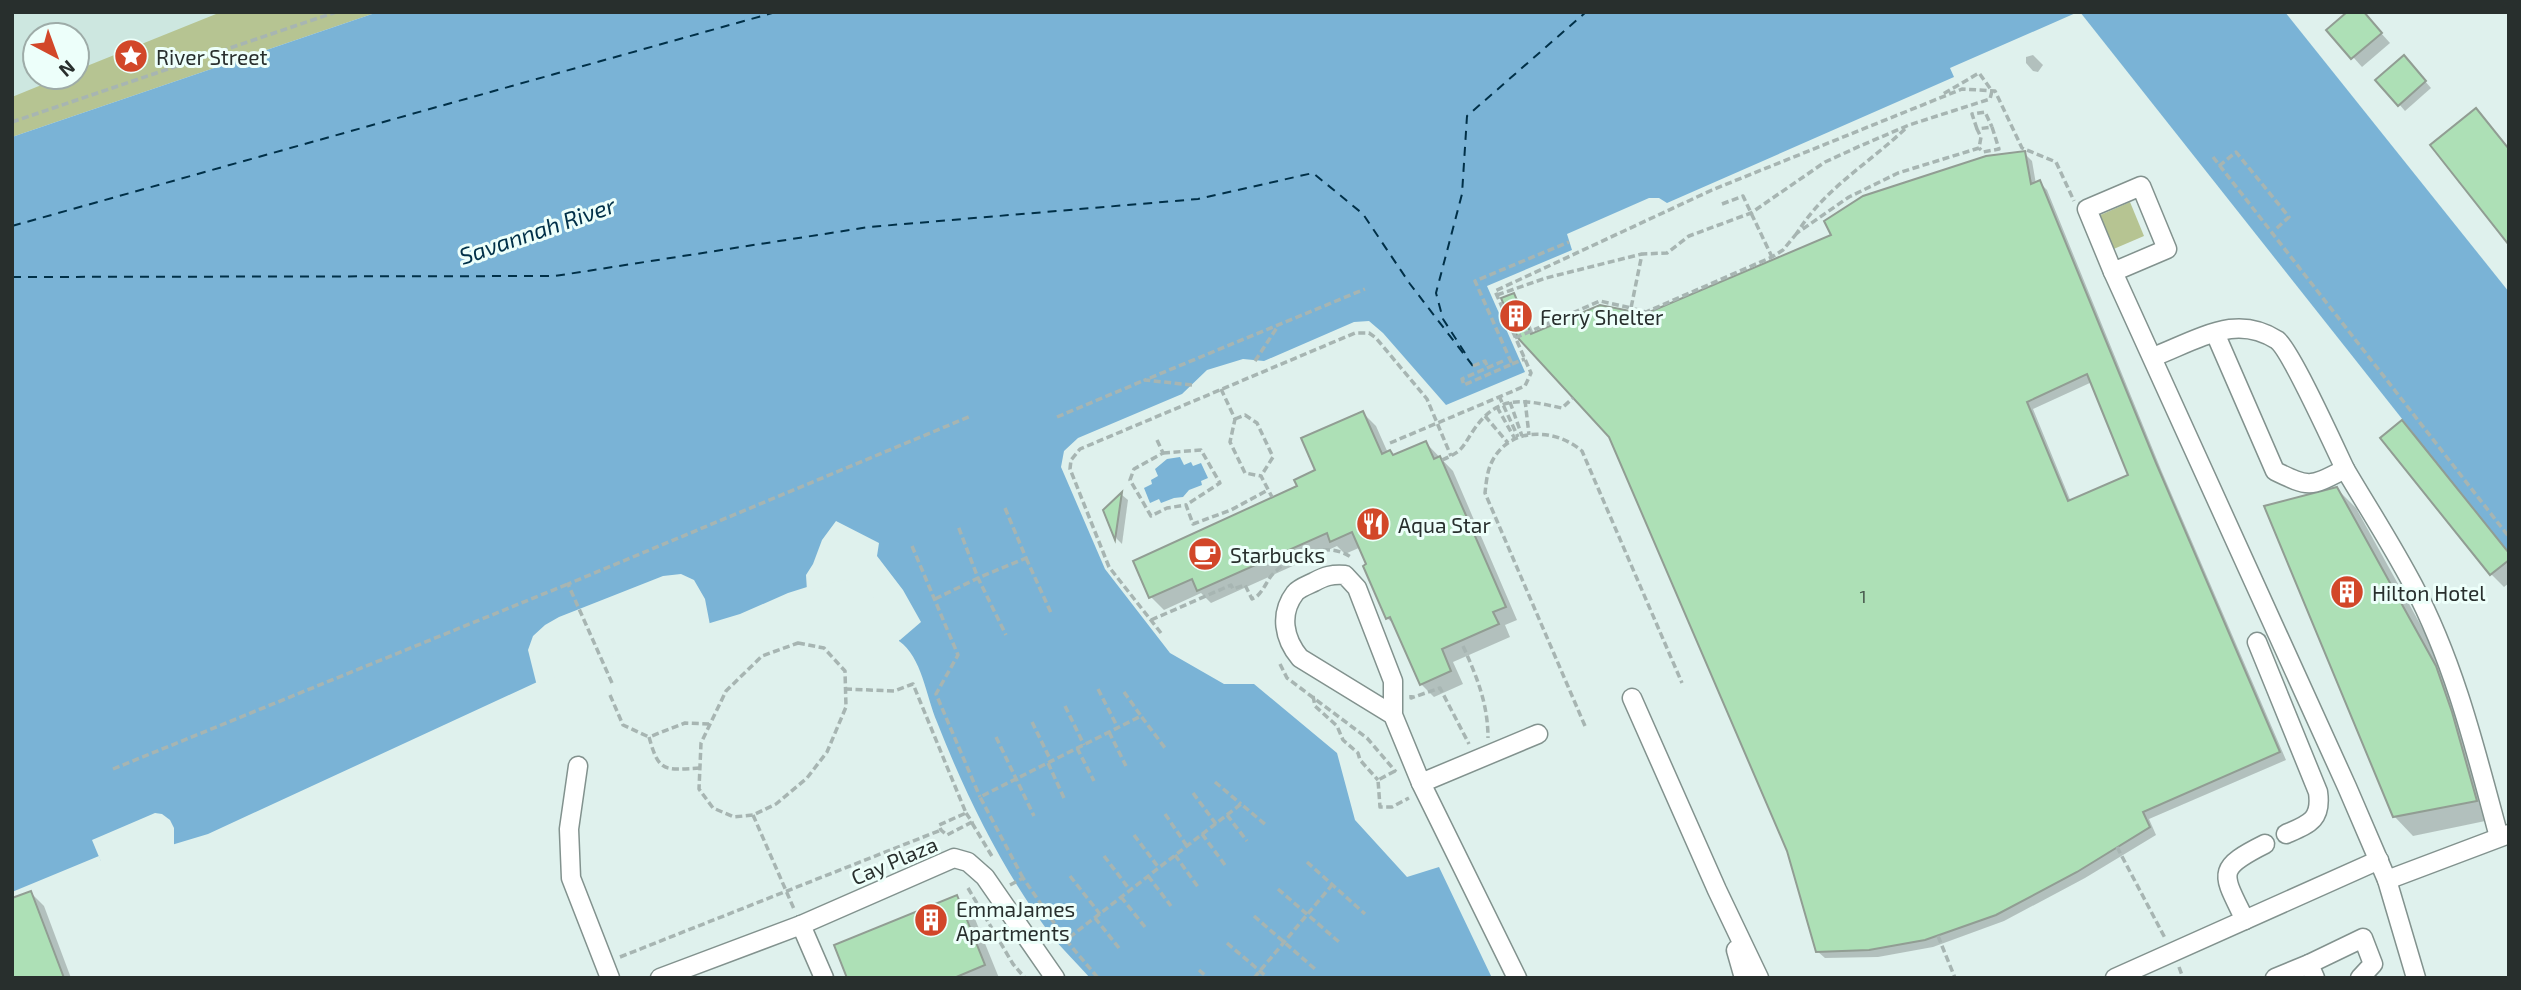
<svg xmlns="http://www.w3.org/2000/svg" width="2521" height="990" viewBox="0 0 2521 990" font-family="'Exo 2',sans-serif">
<rect width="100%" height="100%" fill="#dff1ed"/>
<!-- built -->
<path fill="#cde7e0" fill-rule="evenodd" d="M12 12H309L12 117ZM35 35H77V77H35Z"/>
<!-- green -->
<g fill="#b6c492">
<polygon points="221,12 378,12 12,137 12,97 61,77 77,77 77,70"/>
<polygon points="2130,202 2144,236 2109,251 2096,217"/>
</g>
<!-- water -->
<g fill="#7ab3d6">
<path d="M378 12H2078L1950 68 1954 77 1667 203 1659 198H1649L1567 234 1572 250 1487 286 1525 372 1446 405 1383 333 1369 321 1354 322 1264 361 1243 359 1207 370 1182 394 1078 438 1064 451 1061 467 1105 569 1170 653 1224 684H1254L1337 753 1355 820 1407 877 1439 867 1492 978H1090C1077 963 1062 949 1050 934 1002 869 966 796 937 722 926 696 922 657 899 641L905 621 845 575 788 593 740 614 627 648 561 671 208 834 135 856 101 861 99 856 12 892V137Z"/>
<polygon points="2080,12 2285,12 2509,292 2509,554"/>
<polygon points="1180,457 1184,465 1191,462 1193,466 1201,463 1208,478 1201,481 1202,485 1189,490 1183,497 1174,498 1161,503 1159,499 1150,503 1144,488 1152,484 1151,480 1158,476 1155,469 1167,459"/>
</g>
<!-- pier -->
<g fill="#dff1ed">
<polygon points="836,521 879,543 877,556 903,590 921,622 900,640 896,639 901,623 871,596 845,579 807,591 806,575 813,564 822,540"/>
<polygon points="681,574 694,580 705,599 710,625 628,651 562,674 537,686 528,650 533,636 545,625 559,617 663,576"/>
<polygon points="155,813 162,814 170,820 174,828 174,847 136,859 102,864 92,840"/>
</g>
<!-- shadow -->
<g fill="#0003" fill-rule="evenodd">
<polygon points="2362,12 2390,43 2362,67 2329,30"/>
<polygon points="2033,55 2043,65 2038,72 2033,71 2026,63 2026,57"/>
<polygon points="2410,64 2431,88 2405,111 2399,104"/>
<path d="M2024 153 2032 161 2036 184 2039 182 2047 190 2162 472 2286 760 2149 819 2156 835 2085 878 2004 921 1933 947 1878 957 1825 958 1817 951 1789 850 1611 436 1519 337 1513 295 1521 302 1534 334 1645 316ZM2092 382 2130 476 2071 502 2033 409Z"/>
<polygon points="1363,413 1376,426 1388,453 1390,452 1394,456 1426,443 1453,471 1517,620 1505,625 1510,637 1453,662 1463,684 1434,697 1421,684 1397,627 1387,618 1361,547 1345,554 1337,546 1211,603 1201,593 1164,610 1151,597 1299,487 1317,471"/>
<polygon points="2402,422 2415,435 2509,553 2509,583 2504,587 2491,574 2382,438"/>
<polygon points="2337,489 2356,508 2455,687 2495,819 2413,836 2394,816"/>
<polygon points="1122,495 1128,500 1122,544 1117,539 1105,511"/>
<polygon points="31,893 44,906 71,978 12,978"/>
<polygon points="956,897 973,914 999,978 849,978"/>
</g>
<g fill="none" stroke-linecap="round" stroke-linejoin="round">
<!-- ferry -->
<g stroke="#003048" stroke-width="2" stroke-dasharray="9 7" stroke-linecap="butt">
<polyline points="12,226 776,12"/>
<polyline points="12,277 555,276 869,227 1198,199 1313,173 1363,214 1410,284 1473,366"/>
<polyline points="1465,353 1443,319 1436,293 1462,194 1467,116 1586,12"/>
</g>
</g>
<!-- building -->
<g fill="#ade0b6" stroke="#919d93" stroke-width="2" fill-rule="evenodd">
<polygon points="2347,12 2364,12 2382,33 2351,59 2326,30"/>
<polygon points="2404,55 2426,81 2398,106 2375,80"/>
<polygon points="2476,108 2509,149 2509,245 2430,145"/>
<path d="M2025 151 2031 184 2040 180 2156 463 2280 752 2143 812 2150 827 2077 872 1996 915 1925 940 1869 950 1816 952 1787 851 1609 437 1518 338 1501 298 1514 293 1531 334 1600 305 1645 314 1831 235 1824 221 1863 196 1986 156ZM2087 374 2128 475 2068 501 2027 402Z"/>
<polygon points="1363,411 1382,454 1390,450 1393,455 1426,441 1434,459 1440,456 1506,607 1493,612 1499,624 1442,649 1451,671 1420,685 1390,617 1386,619 1363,566 1366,564 1352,532 1330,542 1327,533 1197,591 1192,579 1149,598 1133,561 1297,486 1294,480 1315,470 1301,438"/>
<polygon points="2402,420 2509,553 2509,560 2490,575 2380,438"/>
<polygon points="2337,487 2436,666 2452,712 2477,801 2393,817 2264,506"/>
<polygon points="1122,492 1115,540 1103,510"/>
<polygon points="31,891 64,978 12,978 12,898"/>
<polygon points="957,895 985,965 954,978 847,978 834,945"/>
</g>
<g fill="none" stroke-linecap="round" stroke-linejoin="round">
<!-- minor casing -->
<g stroke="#82928e" stroke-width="21">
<g id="minor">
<polygon points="2141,186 2167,249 2113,272 2087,209"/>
<polyline points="2113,272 2347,787 2387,880 2416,978"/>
<path d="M2153 357C2177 348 2204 333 2230 329 2246 327 2263 331 2277 340 2290 349 2335 448 2345 469 2310 487 2310 488 2275 471L2215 333"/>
<path d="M2345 469C2368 508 2392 545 2413 585 2455 664 2476 752 2499 837"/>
<path d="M2257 642 2318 792C2322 820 2309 824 2286 834"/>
<polyline points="1632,698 1717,890 1759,978"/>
<path d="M1393 715 1300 658C1284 639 1279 614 1295 593 1299 588 1308 585 1314 582 1325 576 1332 574 1345 575L1357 588 1393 681V715L1421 783 1517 978"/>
<polyline points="578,766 569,829 571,878 610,978"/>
<polyline points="1421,783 1538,734"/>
<polyline points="2387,880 2509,834"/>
<path d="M2245 920C2222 873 2215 869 2265 844"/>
<polyline points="801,925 824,978"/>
<polyline points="1736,950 1744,978"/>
<polyline points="2309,964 2363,938 2373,964 2360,978"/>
<polyline points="660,978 801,925 954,858 968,862 985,877 1055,978"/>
<polyline points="2115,978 2379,860"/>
<polyline points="2275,978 2309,964 2315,978"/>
</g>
</g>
<!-- path -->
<g stroke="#a7b5b2" stroke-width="3.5" stroke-dasharray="7 3.5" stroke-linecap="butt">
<polyline points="12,122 336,12"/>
<path d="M1905 129C1868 164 1824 189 1797 233L1849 197 1898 173 1979 148 1981 137 1977 129 1992 127 1999 149 1983 152 1979 148"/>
<polyline points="1977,129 1972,114 1985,112 1992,127"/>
<polyline points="2213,157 2509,537"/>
<polyline points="2219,166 2236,152 2289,217 2276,229"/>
<polyline points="1722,204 1743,196 1772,257"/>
<polyline points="1797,233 1783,250 1772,257 1646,312 1631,308 1642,254 1667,253 1689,236 1751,213 1825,162 1860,146 1909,125 1990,99 1992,91 1979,73 1943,94"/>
<polyline points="1497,295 1546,278 1642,254"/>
<polyline points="1515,338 1600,301 1631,308"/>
<polyline points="1255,361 1278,326"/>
<polyline points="1503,361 1462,379 1464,385 1512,364 1475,281 1569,242"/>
<polyline points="1512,364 1525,359"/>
<polyline points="1473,366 1485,361 1488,368"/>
<polyline points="1192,385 1145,380 1365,289"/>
<polyline points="1221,389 1235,419 1230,442 1245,473 1261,476 1272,497"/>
<polyline points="1499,396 1518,437"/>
<polyline points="1525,400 1529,435"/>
<polyline points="1510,402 1522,436"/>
<polyline points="1497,407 1515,439"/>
<polyline points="1485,416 1508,443"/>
<polyline points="1057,417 1145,380"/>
<polyline points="1235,419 1245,415 1257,423 1273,457 1261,476"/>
<polyline points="1157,440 1163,453 1134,469 1130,480 1151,516 1167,508 1186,505 1193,524 1231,510 1268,490"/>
<polyline points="1390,443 1525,386 1531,373 1495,291 1712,190 1962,89 1995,91 2022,148 2056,162 2074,201"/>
<polyline points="1163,453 1201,450 1220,483 1186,505"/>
<path d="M1442 460C1463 451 1461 449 1473 431 1498 393 1524 400 1562 408L1573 398"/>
<polyline points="1005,508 1026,558 978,578 1006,635"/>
<polyline points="912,546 958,655 936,694 980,797"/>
<polyline points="1026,558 1052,615"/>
<polyline points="935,599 978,578 958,526"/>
<path d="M1151 620 1231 585 1233 589 1245 585 1252 599 1256 597C1265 590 1267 578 1276 571 1294 553 1330 541 1352 558"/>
<polyline points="1161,633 1109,567 1070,469 1071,460 1080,449 1355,333 1369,333 1376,338 1427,399 1451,456"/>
<polygon points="798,643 824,648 845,671 846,707 827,752 807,778 776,804 753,815 734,817 713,808 699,789 701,743 726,691 762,656"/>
<path d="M1463 646C1477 677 1488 704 1488 738"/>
<polyline points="1280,664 1287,678 1367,738 1396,772"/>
<polyline points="612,683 568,584 971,416"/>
<polyline points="845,689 894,691 913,684 966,813 939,825 941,830 947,835 972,822 966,813"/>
<polyline points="1098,689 1118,728"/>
<polyline points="1124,692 1141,716"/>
<polyline points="610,695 623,725 649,737"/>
<polyline points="1411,695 1411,698 1440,688 1469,744"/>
<polyline points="1313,696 1315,706 1337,726 1343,740 1358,753 1360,760 1378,780"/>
<polyline points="1065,706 1084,745"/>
<polyline points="1032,722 1051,761"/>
<path d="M1585 726 1485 493C1486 484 1487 474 1490 466 1506 426 1554 427 1582 451L1682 683"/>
<polyline points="1109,732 1126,766"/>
<polyline points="996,737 1034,816"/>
<polyline points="1077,748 1094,781"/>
<polyline points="1048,763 1064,798"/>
<path d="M700 768C664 770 659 773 649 737L685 723 709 724"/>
<polyline points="113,769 568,584"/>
<polyline points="1395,771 1378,780 1380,807 1392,807 1409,798"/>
<polyline points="1215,782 1241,804"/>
<polyline points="1193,793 1216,824"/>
<polyline points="1165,814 1187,846"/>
<polyline points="753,815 794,909"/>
<polyline points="1227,815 1247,841"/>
<polyline points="972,823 993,858"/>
<polyline points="1202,834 1225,865"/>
<polyline points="1134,835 1159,868"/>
<polyline points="2117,847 2165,938"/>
<polyline points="1175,855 1198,887"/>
<polyline points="1104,856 1130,890"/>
<polyline points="1307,862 1365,914"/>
<polyline points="1070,876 1100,914"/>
<polyline points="1148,876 1171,906"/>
<polyline points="1023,878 980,797 1141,716 1165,748"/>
<polyline points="1010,885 1023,878 1066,940 1241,804 1266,825"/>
<polyline points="968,888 1013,964 1025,978"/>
<polyline points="1278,889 1339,942"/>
<polyline points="1121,897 1145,927"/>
<polyline points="1254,916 1315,969"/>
<polyline points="1095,918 1119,948"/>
<polyline points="1938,936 1955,978"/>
<polyline points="1066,940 1098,978"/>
<polyline points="1227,943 1268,978"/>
<polyline points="620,957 941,830"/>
<polyline points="2179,967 2183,978"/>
<polyline points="1199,970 1208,978"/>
<polyline points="1401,977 1402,978"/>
<polyline points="1254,978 1332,885"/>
</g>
<!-- minor -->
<use href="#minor" stroke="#fff" stroke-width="18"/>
</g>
<!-- icons -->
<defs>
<g id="sight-disc" transform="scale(1.75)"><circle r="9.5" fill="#d24729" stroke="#edfffa"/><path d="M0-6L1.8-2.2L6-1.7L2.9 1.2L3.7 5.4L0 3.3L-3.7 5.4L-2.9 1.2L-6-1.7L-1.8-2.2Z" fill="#fff"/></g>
<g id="building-disc" transform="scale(1.75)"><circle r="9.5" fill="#d24729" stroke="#edfffa"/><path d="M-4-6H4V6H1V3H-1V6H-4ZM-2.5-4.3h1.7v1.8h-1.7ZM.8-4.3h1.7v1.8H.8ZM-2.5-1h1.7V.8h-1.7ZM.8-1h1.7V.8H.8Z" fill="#fff"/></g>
<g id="restaurant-disc" transform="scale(1.75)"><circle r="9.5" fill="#d24729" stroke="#edfffa"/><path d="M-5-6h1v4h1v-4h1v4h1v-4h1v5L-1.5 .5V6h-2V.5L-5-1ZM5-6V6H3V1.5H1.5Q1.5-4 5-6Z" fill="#fff"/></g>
<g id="cafe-disc" transform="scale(1.75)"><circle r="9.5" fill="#d24729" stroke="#edfffa"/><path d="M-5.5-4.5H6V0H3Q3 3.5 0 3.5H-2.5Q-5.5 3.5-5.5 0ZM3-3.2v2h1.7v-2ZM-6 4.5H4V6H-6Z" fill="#fff"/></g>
</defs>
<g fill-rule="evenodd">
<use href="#sight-disc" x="131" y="56"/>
<use href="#building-disc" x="1516" y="316"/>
<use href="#restaurant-disc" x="1373" y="524"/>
<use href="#cafe-disc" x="1205" y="554"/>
<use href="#building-disc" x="2347" y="592"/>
<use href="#building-disc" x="931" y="920"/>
</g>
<g text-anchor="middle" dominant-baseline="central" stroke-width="6" stroke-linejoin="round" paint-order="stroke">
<!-- number labels -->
<g font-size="18" fill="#495b4f">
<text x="1863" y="596">1</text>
</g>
<!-- poi labels -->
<g font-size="21" fill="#282f2d" stroke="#edfffa" text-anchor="start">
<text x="156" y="56">River Street</text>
<text x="1540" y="316">Ferry Shelter</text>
<text x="1398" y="524">Aqua Star</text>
<text x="1230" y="554">Starbucks</text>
<text x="2372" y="592">Hilton Hotel</text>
<text x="956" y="908">EmmaJames<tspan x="956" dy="24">Apartments</tspan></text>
</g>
<!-- street labels -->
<g font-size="21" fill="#282f2d" stroke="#edfffa">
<text transform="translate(894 860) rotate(-23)">Cay Plaza</text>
</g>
<!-- water labels -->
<g font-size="23" font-style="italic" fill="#003048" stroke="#edfffa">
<text transform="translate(537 230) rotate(-19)">Savannah River</text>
</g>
</g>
<!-- border -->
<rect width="2521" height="990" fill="none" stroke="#282f2d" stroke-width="28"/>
<!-- north arrow -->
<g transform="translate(56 56) rotate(139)"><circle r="33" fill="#edfffa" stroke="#9eaca8" stroke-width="2"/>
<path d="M0-5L12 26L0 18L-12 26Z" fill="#d24729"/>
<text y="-10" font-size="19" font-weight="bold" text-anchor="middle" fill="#282f2d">N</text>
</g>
</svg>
